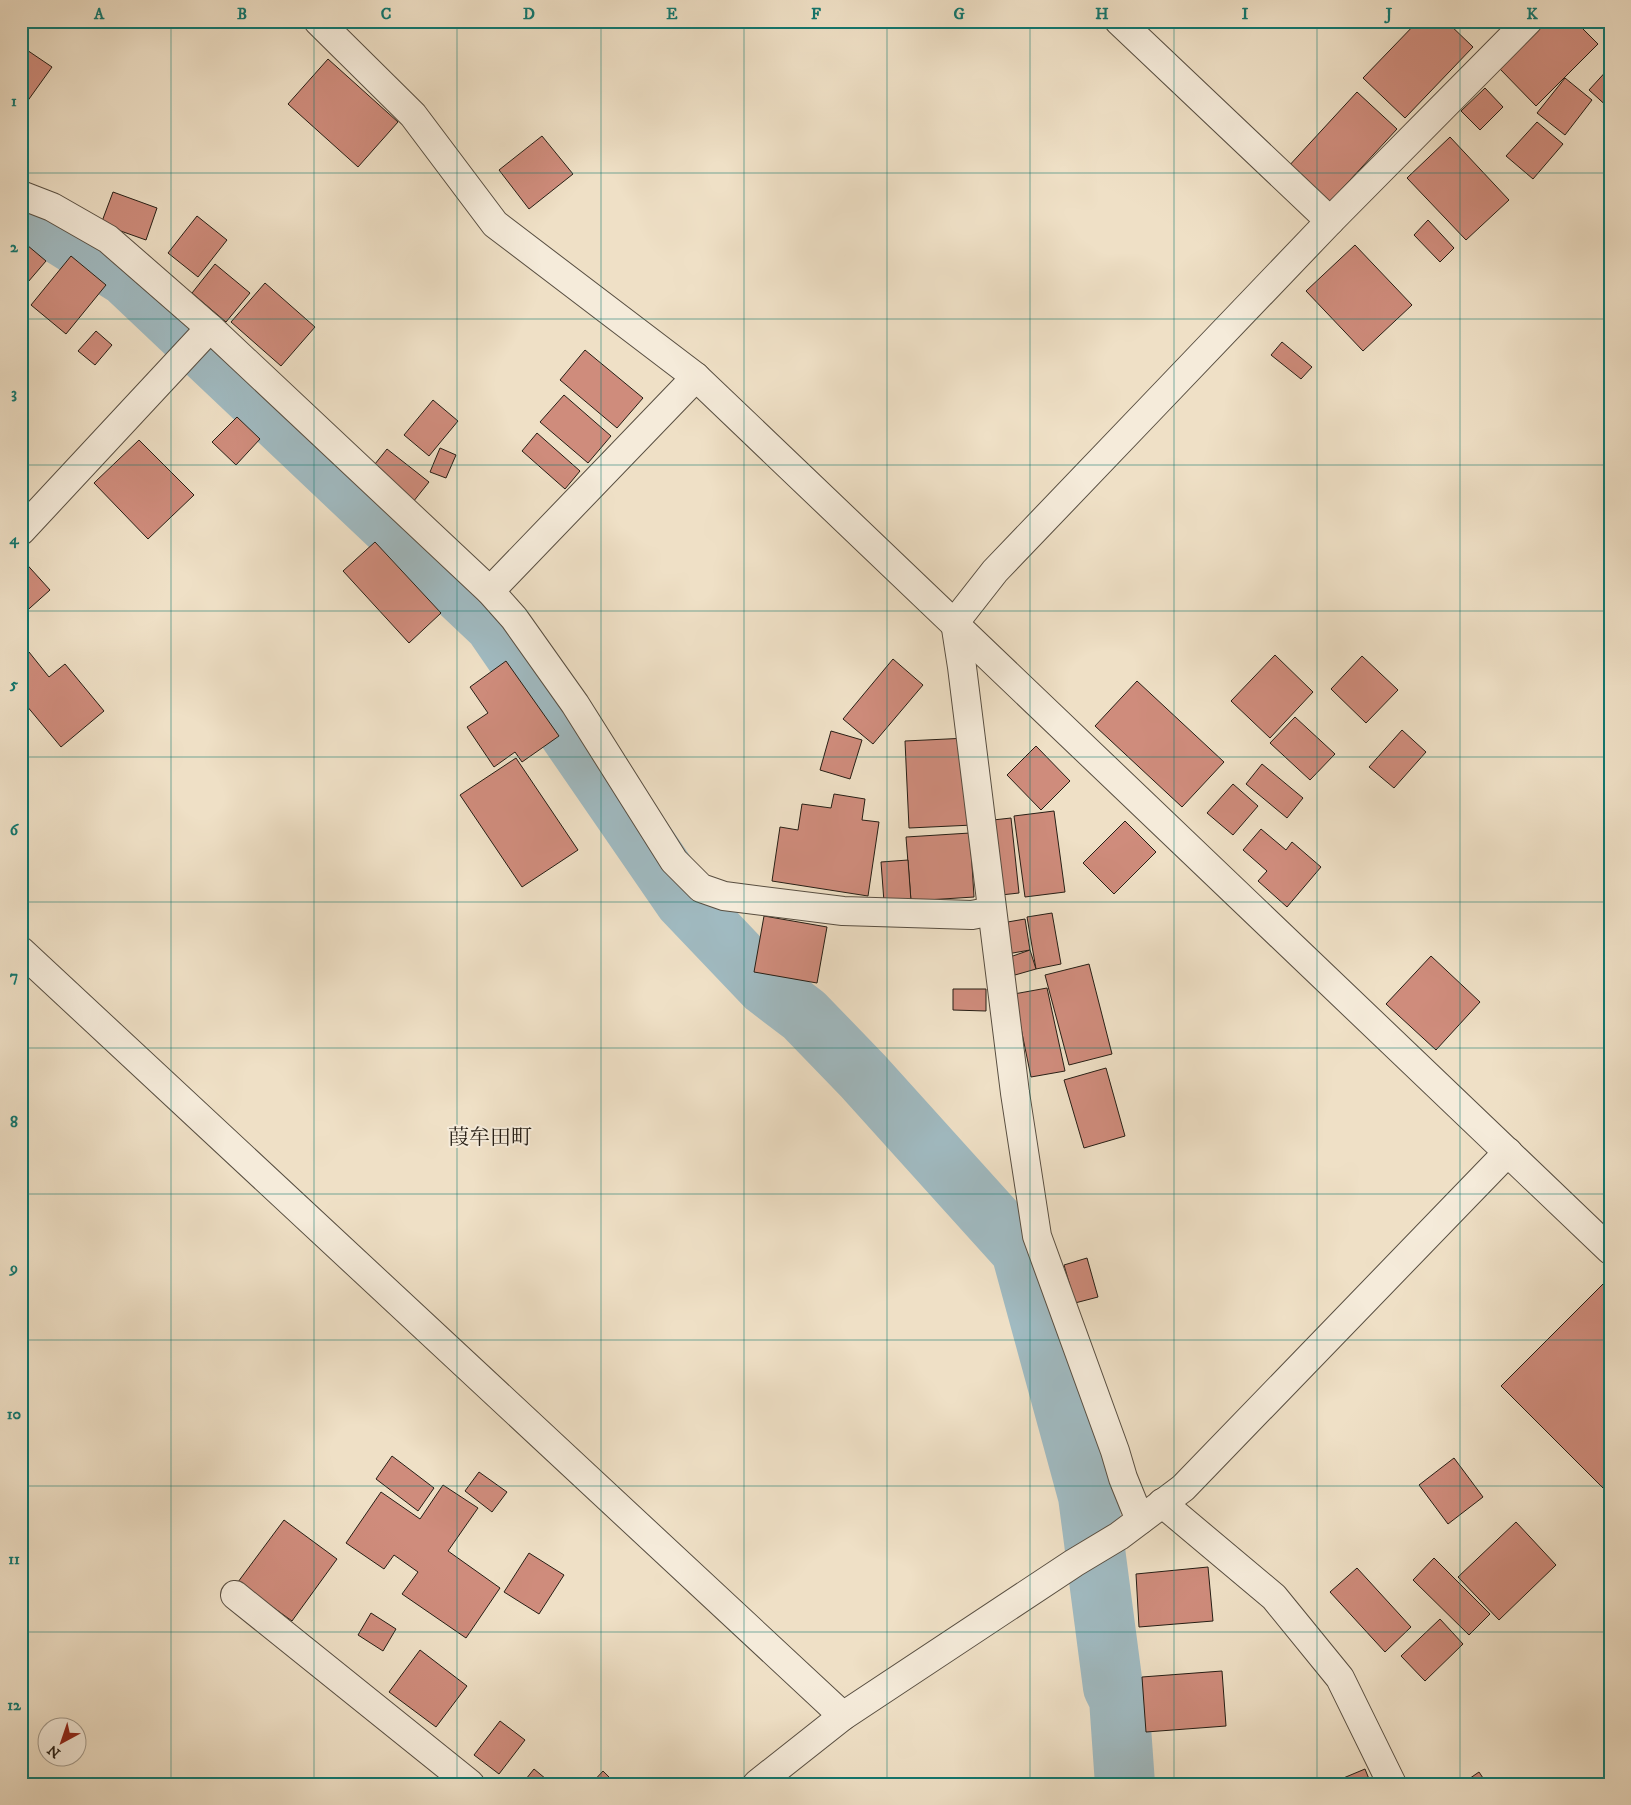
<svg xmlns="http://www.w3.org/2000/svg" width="1631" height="1805" viewBox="0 0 1631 1805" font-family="'IM FELL DW Pica','Noto Serif JP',serif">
<rect width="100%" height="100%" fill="#efe0c6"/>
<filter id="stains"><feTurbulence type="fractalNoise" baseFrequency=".004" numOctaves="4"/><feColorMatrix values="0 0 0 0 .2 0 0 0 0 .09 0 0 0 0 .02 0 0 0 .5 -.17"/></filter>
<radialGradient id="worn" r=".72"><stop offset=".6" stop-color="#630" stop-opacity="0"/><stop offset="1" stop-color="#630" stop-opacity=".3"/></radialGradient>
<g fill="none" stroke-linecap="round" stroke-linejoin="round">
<!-- river -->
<polyline stroke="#a0bac1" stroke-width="60" points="21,214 32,217 126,276 494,624 684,900 766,986 804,1015 863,1076 1021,1251 1088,1496 1113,1687 1119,1699 1125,1784"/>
</g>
<!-- building -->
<g fill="#cf8c7c" stroke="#261e15">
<polygon points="1418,21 1446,21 1473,47 1405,118 1363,78"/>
<polygon points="1548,21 1575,21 1598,44 1536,106 1500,69"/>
<polygon points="21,46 52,67 24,106 21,104"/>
<polygon points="328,59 398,122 358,167 288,104"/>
<polygon points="1610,67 1610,109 1589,90"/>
<polygon points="1565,78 1592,100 1565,135 1537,113"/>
<polygon points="1485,88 1503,107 1480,130 1461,111"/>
<polygon points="1357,92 1397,129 1327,205 1287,168"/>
<polygon points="1537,122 1563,144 1533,179 1506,156"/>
<polygon points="542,136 573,174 529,209 499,170"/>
<polygon points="1450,137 1509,200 1466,240 1407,178"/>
<polygon points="113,192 157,208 146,240 101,224"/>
<polygon points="197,216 227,240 198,277 168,253"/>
<polygon points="1428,220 1454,248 1440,262 1414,235"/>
<polygon points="21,240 46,261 22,289 21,288"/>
<polygon points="1355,245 1412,305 1363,351 1306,291"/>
<polygon points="71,256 106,285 66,334 31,305"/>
<polygon points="215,264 250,293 226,322 192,293"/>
<polygon points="265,283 315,327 281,366 231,322"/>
<polygon points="96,331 112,345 95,365 78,351"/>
<polygon points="1282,342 1312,367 1301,379 1271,355"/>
<polygon points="585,350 643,398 617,428 560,380"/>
<polygon points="564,395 611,436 588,463 540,422"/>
<polygon points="433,400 458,421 429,456 404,435"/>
<polygon points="237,417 260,439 236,465 212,442"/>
<polygon points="537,433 580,471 565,489 522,451"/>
<polygon points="139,440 194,495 148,539 94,483"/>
<polygon points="440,448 456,455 446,478 430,472"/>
<polygon points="387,449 429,482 413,502 371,469"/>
<polygon points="375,542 441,613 409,643 343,571"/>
<polygon points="21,558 50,590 21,616"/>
<polygon points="29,652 49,677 65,664 104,711 61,747 21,699 21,658"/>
<polygon points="1275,655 1313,692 1270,738 1231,701"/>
<polygon points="1362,656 1398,690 1366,723 1331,689"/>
<polygon points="893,659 923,685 873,744 843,719"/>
<polygon points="506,661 559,736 522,762 515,752 494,767 467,727 488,713 470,687"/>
<polygon points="1137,681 1224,762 1182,807 1095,726"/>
<polygon points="1295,717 1335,754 1310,780 1270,743"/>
<polygon points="1402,730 1426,752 1394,788 1369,767"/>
<polygon points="831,731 862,740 850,779 820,770"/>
<polygon points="968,738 973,825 909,828 905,741"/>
<polygon points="1036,746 1070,781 1041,810 1007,775"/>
<polygon points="516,758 578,850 522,887 460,795"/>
<polygon points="1262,764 1303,798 1287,818 1246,784"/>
<polygon points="1233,784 1258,806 1233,835 1207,813"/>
<polygon points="834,794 865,799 862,820 879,822 868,896 772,881 780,827 798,830 802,804 831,808"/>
<polygon points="1054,811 1065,892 1025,897 1014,816"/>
<polygon points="1011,818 1019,893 1001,895 993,820"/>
<polygon points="1125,821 1156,852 1114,894 1083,863"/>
<polygon points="1261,829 1286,850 1292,842 1321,867 1287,907 1258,881 1267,871 1243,850"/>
<polygon points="970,833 974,897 911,901 906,837"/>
<polygon points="908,860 911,901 884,902 881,862"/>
<polygon points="1052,913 1061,964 1036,969 1027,917"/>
<polygon points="764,916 827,927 817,983 754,972"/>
<polygon points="1025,919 1030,950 1007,954 1002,923"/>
<polygon points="1030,950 1036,969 1015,975 1010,957"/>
<polygon points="1431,956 1480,1002 1436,1050 1386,1004"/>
<polygon points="1089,964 1112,1054 1069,1065 1045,975"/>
<polygon points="1047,988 1065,1071 1031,1077 1014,994"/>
<polygon points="953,989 986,989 986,1011 953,1010"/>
<polygon points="1106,1068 1125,1136 1084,1148 1064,1080"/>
<polygon points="1087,1258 1098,1297 1075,1303 1064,1265"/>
<polygon points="1607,1280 1610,1283 1610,1495 1501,1386"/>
<polygon points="392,1456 434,1488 418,1511 376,1479"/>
<polygon points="1454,1458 1483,1497 1448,1524 1419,1485"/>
<polygon points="479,1472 507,1492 492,1512 465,1491"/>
<polygon points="443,1485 478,1508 448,1551 500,1588 466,1638 402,1594 418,1572 394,1555 384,1569 346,1543 381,1492 420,1519"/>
<polygon points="284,1520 337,1559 292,1621 238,1582"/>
<polygon points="1516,1522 1556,1565 1499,1620 1458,1577"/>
<polygon points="529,1553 564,1575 539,1614 504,1592"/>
<polygon points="1434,1558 1490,1614 1469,1635 1413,1580"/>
<polygon points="1208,1567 1213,1621 1139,1627 1136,1574"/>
<polygon points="1357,1568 1411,1627 1385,1652 1330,1592"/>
<polygon points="371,1613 396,1629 383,1651 358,1635"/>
<polygon points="1440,1619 1463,1644 1425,1681 1401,1656"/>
<polygon points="420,1650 467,1686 436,1727 389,1692"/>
<polygon points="1222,1671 1226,1726 1146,1732 1142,1677"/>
<polygon points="500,1721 525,1740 499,1774 474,1755"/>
<polygon points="534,1769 552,1784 522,1784"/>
<polygon points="1365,1769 1371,1784 1329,1784"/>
<polygon points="603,1771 616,1784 591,1784"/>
<polygon points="1479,1772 1487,1784 1464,1784 1463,1783"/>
</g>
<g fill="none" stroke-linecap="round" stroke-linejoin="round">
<!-- minor casing -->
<g stroke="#584e41" stroke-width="30">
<g id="minor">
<polyline points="1119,21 1330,221"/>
<polyline points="21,195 52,207 108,239 210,328 490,591 514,618 575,704 674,861 701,888 724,896 843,911 972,915 992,911"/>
<polyline points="21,531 210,328"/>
<polyline points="490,591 696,377"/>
<polyline points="21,951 843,1716"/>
<polyline points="1162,1503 1274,1597 1340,1678 1392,1784"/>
<polyline points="1140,1520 1123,1478 1115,1451 1037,1236 1015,1093 962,667 955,622 995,571 1153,406 1330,221 1528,21"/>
<polyline points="235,1595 470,1784"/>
<polyline points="757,1784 843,1716 1074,1563 1119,1536 1183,1488 1508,1152"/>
</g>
</g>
<!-- tertiary casing -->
<g stroke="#584e41" stroke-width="30">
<polyline id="tertiary" points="318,21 413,115 495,224 696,377 1610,1250"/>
</g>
<!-- minor -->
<use href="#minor" stroke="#f5ebda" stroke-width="28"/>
<!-- tertiary -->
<use href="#tertiary" stroke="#f5ebda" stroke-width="28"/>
</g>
<!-- grid -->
<path fill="none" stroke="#0f766e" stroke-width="1" stroke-opacity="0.55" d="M171 21V1784M314 21V1784M457 21V1784M601 21V1784M744 21V1784M887 21V1784M1030 21V1784M1174 21V1784M1317 21V1784M1460 21V1784M21 173H1610M21 319H1610M21 465H1610M21 611H1610M21 757H1610M21 902H1610M21 1048H1610M21 1194H1610M21 1340H1610M21 1486H1610M21 1632H1610"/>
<g text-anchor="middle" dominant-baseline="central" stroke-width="4" stroke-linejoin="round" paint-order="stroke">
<!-- quarter labels -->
<g font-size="21" fill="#261e15" stroke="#f5ebda">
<text x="490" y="1138">葭牟田町</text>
</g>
</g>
<!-- margin -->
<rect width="1631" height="1805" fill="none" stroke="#efe0c6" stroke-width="55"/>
<!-- north arrow -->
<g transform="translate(62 1742) rotate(220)"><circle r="24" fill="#f5ebda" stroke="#a2998b"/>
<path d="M0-4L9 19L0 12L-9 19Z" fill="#8f2418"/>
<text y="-8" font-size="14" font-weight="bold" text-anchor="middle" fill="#261e15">N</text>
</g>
<rect x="28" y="28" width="1576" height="1750" fill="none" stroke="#0f766e" stroke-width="2"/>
<g font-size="16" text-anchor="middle" font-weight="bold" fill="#0f766e">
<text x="99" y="19">A</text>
<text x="242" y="19">B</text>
<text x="386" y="19">C</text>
<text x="529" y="19">D</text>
<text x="672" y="19">E</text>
<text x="816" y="19">F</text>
<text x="959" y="19">G</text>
<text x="1102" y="19">H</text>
<text x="1245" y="19">I</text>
<text x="1389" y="19">J</text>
<text x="1532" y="19">K</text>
<text x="14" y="106">1</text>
<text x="14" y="252">2</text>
<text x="14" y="398">3</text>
<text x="14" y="544">4</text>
<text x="14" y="689">5</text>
<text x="14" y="835">6</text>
<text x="14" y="981">7</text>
<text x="14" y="1127">8</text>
<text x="14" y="1273">9</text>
<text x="14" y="1419">10</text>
<text x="14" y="1564">11</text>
<text x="14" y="1710">12</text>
</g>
<rect width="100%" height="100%" filter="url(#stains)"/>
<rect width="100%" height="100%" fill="url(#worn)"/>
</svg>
